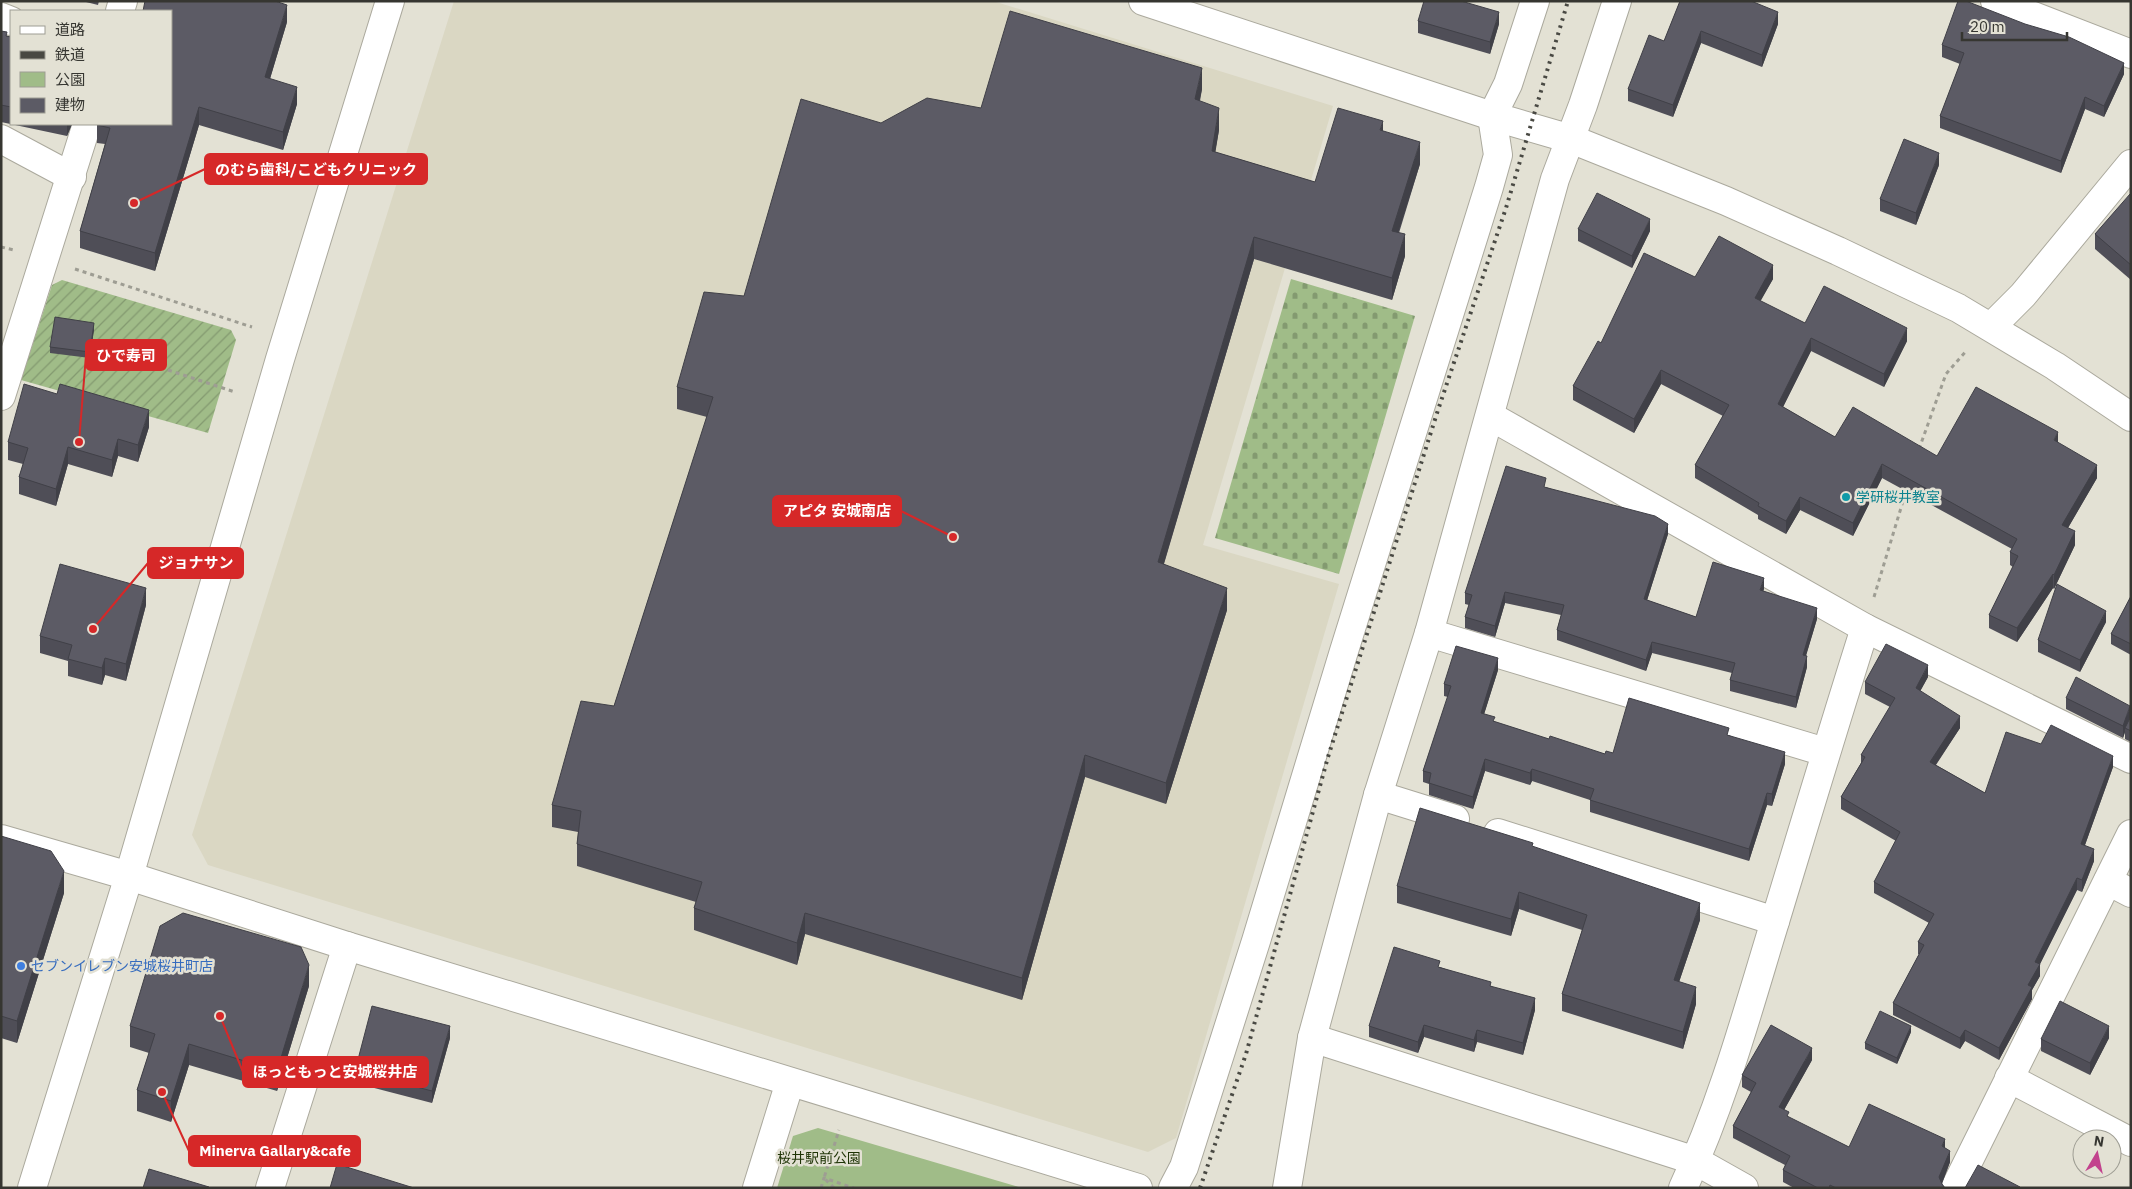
<svg xmlns="http://www.w3.org/2000/svg" width="2132" height="1189" viewBox="0 0 2132 1189" font-family="'IBM Plex Sans','Noto Sans JP',sans-serif">
<defs>
<pattern id="cemetery-stones" width="16" height="16" patternUnits="userSpaceOnUse" patternTransform="scale(1.25)"><rect width="16" height="16" fill="#a0bc88"/><path d="M2 7V4a2 2 0 0 1 4 0v3zM10 15v-3a2 2 0 0 1 4 0v3z" fill="#839a70"/></pattern>
<pattern id="garden-furrows" width="10" height="10" patternUnits="userSpaceOnUse" patternTransform="scale(1.25)"><rect width="10" height="10" fill="#a0bc88"/><path d="M-1 1l2-2M0 10L10 0M9 11l2-2" fill="none" stroke="#839a70"/></pattern>
</defs>
<rect width="100%" height="100%" fill="#e3e1d4"/>
<!-- built -->
<polygon fill="#dad7c3" points="454,1 993,1 1333,106 1203,545 1339,584 1176,1138 1148,1152 208,865 192,835"/>
<!-- cemetery -->
<polygon fill="url(#cemetery-stones)" points="1291,279 1415,316 1339,574 1215,538"/>
<!-- park -->
<polygon fill="#a0bc88" points="818,1128 1022,1188 777,1188 793,1136"/>
<!-- garden -->
<polygon fill="url(#garden-furrows)" points="62,280 231,330 236,340 208,433 21,380 52,285"/>
<g fill="none" stroke-linecap="round" stroke-linejoin="round">
<!-- minor casing -->
<g stroke="#aba99d" stroke-width="30">
<g id="minor">
<polyline points="1143,1 1492,116 1571,139 1726,201 1838,251 1958,308 2055,366 2131,417"/>
<polyline points="1995,1 2131,54"/>
<polyline points="120,11 123,1"/>
<polyline points="1,17 11,21"/>
<polyline points="1,139 72,177"/>
<polyline points="1991,327 2023,295 2131,164"/>
<polyline points="1,396 87,124"/>
<polyline points="1490,416 1865,628 2131,759"/>
<polyline points="1429,633 1825,752"/>
<polyline points="1378,795 1455,819"/>
<polyline points="1498,833 1775,921"/>
<polyline points="1,839 129,876 347,946 1138,1188"/>
<polyline points="2108,881 2131,893"/>
<polyline points="1312,1038 1696,1161 1744,1188"/>
<polyline points="2009,1078 2131,1142"/>
<polyline points="32,1188 129,876 280,359 390,1"/>
<polyline points="270,1188 347,946"/>
<polyline points="757,1188 790,1082"/>
<polyline points="1173,1188 1184,1167 1256,941 1344,651 1489,187 1498,155 1492,116 1508,84 1535,1"/>
<polyline points="1287,1188 1312,1038 1378,795 1429,633 1555,179 1583,105 1617,1"/>
<path d="M1683 1188C1720 1109 1744 1024 1769 941 1801 836 1832 732 1865 628"/>
<polyline points="1955,1188 2131,834"/>
</g>
</g>
<!-- path -->
<g stroke="#9e9d93" stroke-width="3" stroke-dasharray="4 4" stroke-linecap="butt">
<polyline points="1,247 14,250"/>
<polyline points="75,269 252,327"/>
<polyline points="92,345 235,392"/>
<polyline points="1919,449 1946,374 1967,350"/>
<polyline points="1874,597 1907,488"/>
<polyline points="821,1188 824,1178 854,1188"/>
<polyline points="834,1188 824,1178 839,1130"/>
</g>
<!-- minor -->
<use href="#minor" stroke="#fff" stroke-width="28"/>
<!-- rail -->
<polyline stroke="#494943" stroke-width="4" stroke-dasharray="2.5 5" stroke-linecap="butt" points="1200,1188 1246,1054 1328,757 1438,410 1506,208 1568,1"/>
</g>
<!-- wall -->
<g fill="#4f4e57">
<polygon points="82,1 99,1 98,5"/>
<polygon points="1680,1 1778,24 1762,67 1701,43 1673,117 1628,101 1628,89 1664,41"/>
<polygon points="1418,21 1499,24 1490,54 1418,33"/>
<polygon points="287,22 270,79 297,104 283,150 199,125 155,271 80,248 80,231 105,144 97,143 97,125"/>
<polygon points="1,31 7,36 11,37 11,124 72,124 67,136 1,122"/>
<polygon points="1942,45 2124,74 2104,117 2085,109 2061,173 1940,128 1940,116 1960,64 1942,57"/>
<polygon points="1202,89 1200,101 1219,130 1215,152 1315,182 1383,131 1420,164 1399,233 1405,256 1392,300 1254,259 1164,564 1227,610 1166,804 1085,777 1022,1000 805,934 797,965 694,930 694,908 696,902 577,866 577,844 578,832 552,827 552,805 614,706 707,417 677,409 677,387 744,296 981,108"/>
<polygon points="1939,165 1916,225 1880,211 1880,199"/>
<polygon points="2131,194 2131,280 2095,249 2095,234"/>
<polygon points="1578,229 1650,231 1632,268 1578,241"/>
<polygon points="1695,277 1773,279 1760,301 1805,323 1907,341 1884,387 1811,351 1783,407 1835,437 1937,456 2058,443 2097,478 2068,528 2075,545 2054,589 2053,588 2017,642 1989,628 1989,615 2013,567 2010,565 2010,552 2012,549 1882,478 1853,536 1800,510 1786,534 1758,519 1758,515 1695,478 1695,465 1723,416 1661,384 1634,433 1573,400 1573,386 1601,343"/>
<polygon points="94,329 90,358 50,353 50,347"/>
<polygon points="149,427 138,462 118,456 112,477 68,464 56,506 19,494 19,477 23,464 8,460 8,442"/>
<polygon points="1546,487 1668,534 1647,600 1696,617 1764,589 1763,591 1817,619 1806,655 1807,667 1796,708 1730,691 1730,680 1732,673 1652,653 1646,671 1557,640 1557,630 1561,615 1505,603 1495,637 1465,628 1465,617 1469,605 1465,604 1465,593"/>
<polygon points="2131,596 2131,655 2111,644 2111,634"/>
<polygon points="146,605 126,681 105,675 102,685 68,676 68,661 40,653 40,636"/>
<polygon points="2106,622 2080,672 2038,652 2038,640"/>
<polygon points="1498,670 1484,714 1495,722 1549,739 1605,754 1613,753 1729,735 1785,764 1772,806 1767,805 1749,861 1590,812 1590,800 1532,781 1530,785 1485,771 1473,809 1429,795 1429,784 1423,782 1423,771 1448,697 1444,696 1444,684"/>
<polygon points="1928,677 1920,691 1960,728 1936,765 1985,793 2041,744 2113,767 2085,845 2094,861 2082,892 2077,890 2040,964 2040,976 2032,990 2032,999 1999,1060 1965,1041 1960,1049 1893,1015 1893,1003 1919,954 1918,954 1918,942 1929,923 1874,893 1874,882 1896,841 1841,809 1841,797 1861,763 1861,755 1890,707 1865,694 1865,682"/>
<polygon points="2066,698 2130,717 2131,716 2131,742 2125,739 2125,732 2123,738 2066,709"/>
<polygon points="1,836 64,893 17,1043 1,1038"/>
<polygon points="1533,847 1700,920 1679,982 1696,1004 1683,1049 1562,1011 1562,994 1582,930 1519,909 1511,936 1397,903 1397,886"/>
<polygon points="1440,967 1491,986 1535,1010 1523,1055 1477,1042 1474,1052 1424,1037 1418,1053 1369,1037 1369,1026"/>
<polygon points="309,986 277,1091 189,1065 171,1122 137,1111 137,1090 149,1053 130,1047 130,1026"/>
<polygon points="1911,1032 1897,1064 1865,1049 1865,1043"/>
<polygon points="450,1038 432,1103 355,1083 355,1071"/>
<polygon points="2109,1038 2090,1075 2041,1051 2041,1039"/>
<polygon points="1812,1060 1784,1110 1789,1118 1849,1147 1945,1148 1950,1162 1942,1184 1945,1188 1794,1188 1783,1182 1783,1170 1785,1165 1733,1138 1733,1126 1751,1092 1742,1087 1742,1075"/>
</g>
<!-- shaded-wall -->
<g fill="#404047">
<polygon points="287,5 287,22 265,95 265,77"/>
<polygon points="1499,12 1499,24 1490,54 1490,42"/>
<polygon points="1778,12 1778,24 1762,67 1762,55"/>
<polygon points="1701,31 1701,43 1673,117 1673,105"/>
<polygon points="2124,63 2124,74 2104,117 2104,106"/>
<polygon points="1202,68 1202,89 1195,121 1195,99"/>
<polygon points="297,87 297,104 283,150 283,132"/>
<polygon points="2085,97 2085,109 2061,173 2061,161"/>
<polygon points="199,107 199,125 155,271 155,253"/>
<polygon points="1219,108 1219,130 1212,173 1212,151"/>
<polygon points="1383,121 1383,143 1380,130"/>
<polygon points="67,124 72,124 67,136"/>
<polygon points="1420,142 1420,164 1392,252 1392,231"/>
<polygon points="1939,153 1939,165 1916,225 1916,213"/>
<polygon points="1650,219 1650,231 1632,268 1632,256"/>
<polygon points="1405,234 1405,256 1392,300 1392,278"/>
<polygon points="1254,237 1254,259 1158,583 1158,562"/>
<polygon points="1773,265 1773,279 1755,311 1755,298"/>
<polygon points="94,323 94,329 90,358 90,352"/>
<polygon points="1907,328 1907,341 1884,387 1884,374"/>
<polygon points="1811,338 1811,351 1778,417 1778,404"/>
<polygon points="1661,370 1661,384 1634,433 1634,419"/>
<polygon points="149,410 149,427 138,462 138,445"/>
<polygon points="2058,432 2058,446 2054,440"/>
<polygon points="118,439 118,456 112,477 112,460"/>
<polygon points="68,447 68,464 56,506 56,489"/>
<polygon points="1882,464 1882,478 1853,536 1853,523"/>
<polygon points="2097,465 2097,478 2062,538 2062,525"/>
<polygon points="1800,497 1800,510 1786,534 1786,521"/>
<polygon points="1668,524 1668,534 1644,610 1644,599"/>
<polygon points="2075,531 2075,545 2054,589 2054,575"/>
<polygon points="2053,574 2053,588 2017,642 2017,628"/>
<polygon points="1764,578 1764,589 1760,601 1760,590"/>
<polygon points="146,588 146,605 126,681 126,664"/>
<polygon points="1227,588 1227,610 1166,804 1166,783"/>
<polygon points="1505,592 1505,603 1495,637 1495,626"/>
<polygon points="1817,608 1817,619 1803,666 1803,655"/>
<polygon points="2106,611 2106,622 2080,672 2080,660"/>
<polygon points="1652,642 1652,653 1646,671 1646,660"/>
<polygon points="1807,656 1807,667 1796,708 1796,697"/>
<polygon points="105,658 105,675 102,685 102,668"/>
<polygon points="1498,658 1498,670 1481,724 1481,713"/>
<polygon points="1928,665 1928,677 1916,699 1916,688"/>
<polygon points="2130,706 2130,718 2125,728 2125,732 2123,738 2123,726"/>
<polygon points="1960,716 1960,728 1930,773 1930,762"/>
<polygon points="1785,752 1785,764 1772,806 1772,794"/>
<polygon points="1085,755 1085,777 1022,1000 1022,978"/>
<polygon points="2113,756 2113,767 2081,856 2081,844"/>
<polygon points="1485,759 1485,771 1473,809 1473,797"/>
<polygon points="1532,769 1532,781 1530,785 1530,773"/>
<polygon points="1767,793 1767,805 1749,861 1749,849"/>
<polygon points="2094,849 2094,861 2082,892 2082,880"/>
<polygon points="64,871 64,893 17,1043 17,1021"/>
<polygon points="2077,878 2077,890 2039,966 2040,964 2040,976 2032,990 2032,999 1999,1060 1999,1048 2028,985 2035,962"/>
<polygon points="1519,892 1519,909 1511,936 1511,919"/>
<polygon points="1700,903 1700,920 1674,997 1674,980"/>
<polygon points="805,913 805,934 797,965 797,943"/>
<polygon points="309,965 309,986 277,1091 277,1071"/>
<polygon points="1696,987 1696,1004 1683,1049 1683,1032"/>
<polygon points="1535,998 1535,1010 1523,1055 1523,1043"/>
<polygon points="1424,1025 1424,1037 1418,1053 1418,1042"/>
<polygon points="450,1026 450,1038 432,1103 432,1091"/>
<polygon points="1911,1026 1911,1032 1897,1064 1897,1058"/>
<polygon points="2109,1026 2109,1038 2090,1075 2090,1063"/>
<polygon points="1477,1030 1477,1042 1474,1052 1474,1040"/>
<polygon points="1965,1030 1965,1041 1960,1049 1960,1038"/>
<polygon points="189,1044 189,1065 171,1122 171,1101"/>
<polygon points="1812,1048 1812,1060 1779,1119 1779,1107"/>
<polygon points="1945,1139 1945,1151 1942,1146"/>
<polygon points="1950,1151 1950,1162 1940,1188 1939,1177"/>
</g>
<!-- building -->
<g fill="#5c5b65" stroke="#404047">
<polygon points="145,1 275,1 287,5 265,77 297,87 283,132 199,107 155,253 80,231 110,128 97,125 98,124 171,124 171,11 143,11"/>
<polygon points="1424,1 1461,1 1499,12 1490,42 1418,21"/>
<polygon points="1680,1 1751,1 1778,12 1762,55 1701,31 1673,105 1628,89 1649,35 1664,41"/>
<polygon points="1958,1 1966,1 2025,24 2069,37 2124,63 2104,106 2085,97 2061,161 1940,116 1964,53 1942,45"/>
<polygon points="1010,11 1202,68 1195,99 1219,108 1212,151 1315,182 1338,108 1383,121 1380,130 1420,142 1392,231 1405,234 1392,278 1254,237 1158,562 1227,588 1166,783 1085,755 1022,978 805,913 797,943 694,908 702,882 577,844 581,811 552,805 581,701 614,706 713,397 677,387 704,292 744,296 801,99 881,123 927,98 981,108"/>
<polygon points="1,31 7,32 6,36 11,37 11,107 1,105"/>
<polygon points="1904,139 1939,153 1916,213 1880,199"/>
<polygon points="1597,193 1650,219 1632,256 1578,229"/>
<polygon points="2130,194 2131,194 2131,265 2095,234"/>
<polygon points="1719,236 1773,265 1755,298 1805,323 1824,286 1907,328 1884,374 1811,338 1778,404 1835,437 1853,407 1937,456 1976,387 2058,432 2054,440 2097,465 2062,525 2075,531 2054,575 2053,574 2017,628 1989,615 2018,556 2010,552 2017,539 1882,464 1853,523 1800,497 1786,521 1758,506 1759,503 1695,465 1729,405 1661,370 1634,419 1573,386 1598,341 1601,343 1644,253 1695,277"/>
<polygon points="55,317 94,323 90,352 50,347"/>
<polygon points="24,384 57,394 60,384 149,410 138,445 118,439 112,460 68,447 56,489 19,477 28,448 8,442"/>
<polygon points="1506,466 1546,478 1544,487 1655,516 1668,524 1644,599 1696,617 1713,562 1764,578 1760,590 1817,608 1803,655 1807,656 1796,697 1730,680 1735,663 1652,642 1646,660 1557,630 1564,605 1505,592 1495,626 1465,617 1472,595 1465,593"/>
<polygon points="60,564 146,588 126,664 105,658 102,668 68,659 72,645 40,636"/>
<polygon points="2057,584 2106,611 2080,660 2038,640"/>
<polygon points="2131,596 2131,644 2111,634"/>
<polygon points="1886,644 1928,665 1916,688 1960,716 1930,762 1985,793 2006,732 2041,744 2051,725 2113,756 2081,844 2094,849 2082,880 2077,878 2035,962 2040,964 2028,985 2032,987 1999,1048 1965,1030 1960,1038 1893,1003 1924,945 1918,942 1934,914 1874,882 1900,832 1841,797 1865,757 1861,755 1895,698 1865,682"/>
<polygon points="1456,646 1498,658 1481,713 1495,717 1493,721 1549,739 1550,736 1605,754 1606,751 1613,753 1629,698 1729,728 1727,735 1785,752 1772,794 1767,793 1749,849 1590,800 1594,789 1532,769 1530,773 1485,759 1473,797 1429,783 1431,773 1423,771 1451,686 1444,684"/>
<polygon points="2076,677 2130,706 2123,726 2066,698"/>
<polygon points="2131,716 2131,731 2125,728"/>
<polygon points="1420,808 1533,843 1532,846 1700,903 1674,980 1696,987 1683,1032 1562,994 1587,915 1519,892 1511,919 1397,886"/>
<polygon points="1,836 51,851 64,871 17,1021 1,1016"/>
<polygon points="183,913 301,947 309,965 277,1071 189,1044 171,1101 137,1090 155,1034 130,1026 160,926"/>
<polygon points="1394,947 1440,961 1438,967 1491,982 1490,986 1535,998 1523,1043 1477,1030 1474,1040 1424,1025 1418,1042 1369,1026"/>
<polygon points="2060,1001 2109,1026 2090,1063 2041,1039"/>
<polygon points="372,1006 450,1026 432,1091 355,1071"/>
<polygon points="1880,1011 1911,1026 1897,1058 1865,1043"/>
<polygon points="1771,1025 1812,1048 1779,1107 1789,1112 1787,1116 1849,1147 1869,1104 1945,1139 1942,1146 1950,1151 1939,1177 1942,1184 1945,1188 1836,1188 1830,1185 1829,1188 1818,1188 1783,1170 1790,1156 1733,1126 1756,1083 1742,1075"/>
<polygon points="337,1164 414,1188 330,1188"/>
<polygon points="1978,1165 2020,1187 2020,1188 1965,1188"/>
<polygon points="149,1169 209,1187 208,1188 143,1188"/>
</g>
<!-- markers -->
<circle fill="#0f9aa8" stroke="#e3e1d4" stroke-width="2" cx="1846" cy="497" r="5"/>
<circle fill="#3f7fe0" stroke="#e3e1d4" stroke-width="2" cx="21" cy="966" r="5"/>
<g text-anchor="middle" dominant-baseline="central" stroke-width="5" stroke-linejoin="round" paint-order="stroke">
<!-- culture labels -->
<g font-size="14" fill="#0d838f" stroke="#e3e1d4" text-anchor="start">
<text x="1856" y="497">学研桜井教室</text>
</g>
<!-- shop labels -->
<g font-size="14" fill="#366cbe" stroke="#e3e1d4" text-anchor="start">
<text x="31" y="966">セブンイレブン安城桜井町店</text>
</g>
<!-- park labels -->
<g font-size="14" fill="#1f3406" stroke="#e3e1d4">
<text x="819" y="1158">桜井駅前公園</text>
</g>
</g>
<!-- callouts -->
<path fill="none" stroke="#d62828" stroke-width="2" d="M134 203L205 169M79 442L86 355M953 537L901 511M93 629L148 563M220 1016L243 1072M162 1092L189 1151"/>
<g fill="#d62828" stroke="#e3e1d4" stroke-width="2">
<circle cx="134" cy="203" r="5"/>
<circle cx="79" cy="442" r="5"/>
<circle cx="953" cy="537" r="5"/>
<circle cx="93" cy="629" r="5"/>
<circle cx="220" cy="1016" r="5"/>
<circle cx="162" cy="1092" r="5"/>
</g>
<g fill="#d62828" stroke="#d62828" stroke-width="2">
<rect x="205" y="154" width="222" height="30" rx="5"/>
<rect x="86" y="340" width="80" height="30" rx="5"/>
<rect x="773" y="496" width="128" height="30" rx="5"/>
<rect x="148" y="548" width="95" height="30" rx="5"/>
<rect x="243" y="1057" width="185" height="30" rx="5"/>
<rect x="189" y="1136" width="171" height="30" rx="5"/>
</g>
<g font-size="15" text-anchor="middle" font-weight="bold" fill="#fff">
<text x="316" y="175">のむら歯科/こどもクリニック</text>
<text x="126" y="361">ひで寿司</text>
<text x="837" y="516">アピタ 安城南店</text>
<text x="196" y="568">ジョナサン</text>
<text x="335" y="1077">ほっともっと安城桜井店</text>
<text x="275" y="1156">Minerva Gallary&amp;cafe</text>
</g>
<!-- border -->
<rect width="2132" height="1189" fill="none" stroke="#363631" stroke-width="5"/>
<!-- legend -->
<rect x="10" y="10" width="162" height="115" fill="#e3e1d4" stroke="#9e9d93"/>
<rect x="20" y="26" width="25" height="8" fill="#ffffff" stroke="#9e9d93"/>
<text x="55" y="35" font-size="15" fill="#363631">道路</text>
<rect x="20" y="51" width="25" height="8" fill="#494943" stroke="#9e9d93"/>
<text x="55" y="60" font-size="15" fill="#363631">鉄道</text>
<rect x="20" y="72" width="25" height="15" fill="#a0bc88" stroke="#9e9d93"/>
<text x="55" y="85" font-size="15" fill="#363631">公園</text>
<rect x="20" y="98" width="25" height="15" fill="#5c5b65" stroke="#9e9d93"/>
<text x="55" y="110" font-size="15" fill="#363631">建物</text>
<!-- north arrow -->
<g transform="translate(2097 1154) rotate(9)"><circle r="24" fill="#e3e1d4" stroke="#9e9d93"/>
<path d="M0-4L9 19L0 12L-9 19Z" fill="#c2428d"/>
<text y="-8" font-size="14" font-weight="bold" text-anchor="middle" fill="#363631">N</text>
</g>
<!-- scale -->
<path d="M1962 32v8h105v-8" fill="none" stroke="#363631" stroke-width="2.5"/>
<text x="1970" y="32" font-size="15" fill="#363631" stroke="#e3e1d4" stroke-width="4" paint-order="stroke">20 m</text>
</svg>
